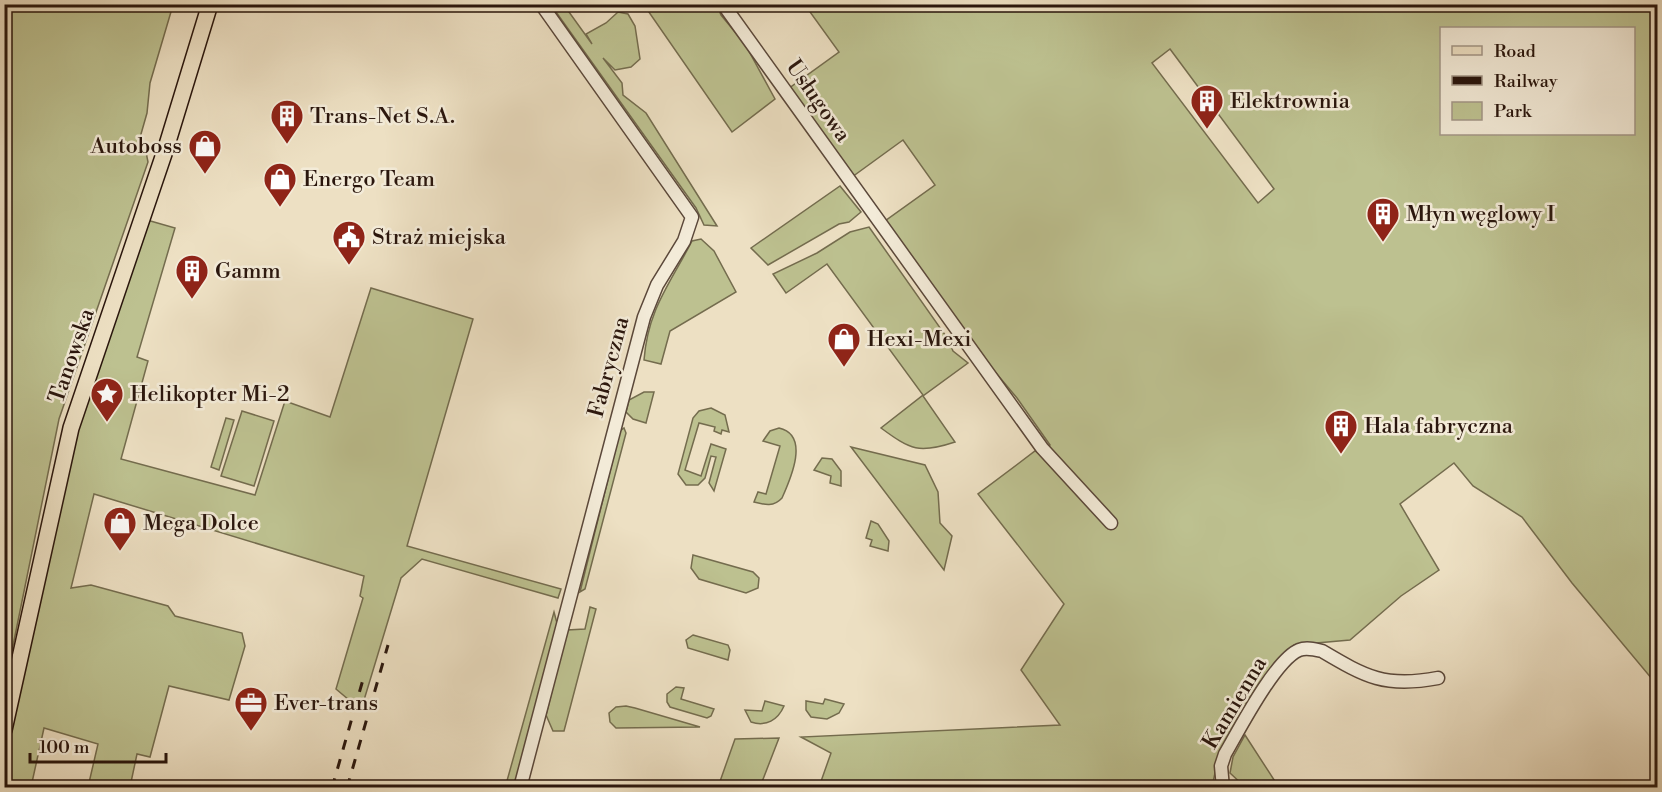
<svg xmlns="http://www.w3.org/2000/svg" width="1662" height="792" viewBox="0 0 1662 792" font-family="'Libre Bodoni',serif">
<rect width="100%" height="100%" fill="#ede0c3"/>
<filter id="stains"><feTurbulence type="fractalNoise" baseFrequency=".00333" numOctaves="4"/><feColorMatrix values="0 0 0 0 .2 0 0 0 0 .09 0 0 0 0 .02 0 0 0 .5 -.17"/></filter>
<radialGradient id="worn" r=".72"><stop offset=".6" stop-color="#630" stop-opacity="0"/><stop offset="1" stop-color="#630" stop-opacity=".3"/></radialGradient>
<!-- green -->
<g fill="#bdc190" stroke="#746c4e" stroke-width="1.5" fill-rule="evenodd">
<polygon points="4,5 173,5 150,83 147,113 137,148 146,152 148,162 59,419 5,685"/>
<polygon points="551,5 564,5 592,44 586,34 606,23 618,12 628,14 635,26 640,59 631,67 615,70 603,58 622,83 623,95 646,113 717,226 704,225 696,208"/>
<polygon points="644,5 717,5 721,15 745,44 775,99 732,132"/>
<path d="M805 5H1657V685L1572 583 1522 517 1473 486 1454 463 1400 504 1439 570 1401 596 1350 640 1294 645 1275 666 1218 759 1212 787H819L831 753 801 737 1060 725 1021 670 1064 604 978 494 1035 451 1050 445 1017 398 980 354 885 221 935 185 903 140 852 177 788 89 839 52ZM1442 28H1634V134H1442ZM1170 49 1274 189 1258 203 1152 63Z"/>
<polygon points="840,186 861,212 849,222 839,224 768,265 751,248"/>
<polygon points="147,220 175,228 137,357 148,361 121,459 255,495 285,401 330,417 371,288 473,319 407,546 561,589 558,598 422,559 401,578 361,710 336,689 363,598 360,596 364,576 94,494 71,588 91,585 168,606 175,616 242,633 245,646 229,700 169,686 150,757 137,754 130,787 88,787 98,744 44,728 31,787 5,788 5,751 80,415"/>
<path d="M869 227 948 339 953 351 968 363 923 396 955 442C919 454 911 450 881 428L923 395 827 264 786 293 773 274 817 253 850 232Z"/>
<path d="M701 239 714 251 736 292 670 331 661 364 644 360C648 309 670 284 692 241Z"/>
<polygon points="644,392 654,392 646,423 633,419 626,412 629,400"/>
<polygon points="711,408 725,415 729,432 722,430 721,434 714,431 715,427 699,423 685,470 701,476 711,444 726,449 714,491 709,483 716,457 711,456 705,478 698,485 686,485 678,474 693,418 699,411"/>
<polygon points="242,411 274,421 254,486 221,476"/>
<polygon points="226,418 234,420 219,470 211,467"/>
<polygon points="624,428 626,433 585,589 580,592 620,431"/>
<path d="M779 428C810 435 791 478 782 498 774 507 765 505 754 502L758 492 766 494 780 446 763 441 770 431Z"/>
<polygon points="851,447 925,465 938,492 940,523 952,536 944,570"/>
<polygon points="822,458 832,459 841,471 841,486 830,483 831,476 814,470"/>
<polygon points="871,521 878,524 889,541 888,551 870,546 872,540 866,538"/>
<polygon points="693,555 753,572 759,578 758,588 746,593 699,579 691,568"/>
<polygon points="590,607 596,609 564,731 553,731 546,715 567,630 585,629"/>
<polygon points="554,612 558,627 515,787 505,788"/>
<polygon points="693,635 728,645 730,650 728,660 688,648 686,640"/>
<polygon points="676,687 684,688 681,699 714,709 711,716 707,718 670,707 667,702 667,694"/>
<polygon points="825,699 844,704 839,713 827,719 811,717 806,710 806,701 823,704"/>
<path d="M765 701 784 706C778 720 766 727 751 722L745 710 762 711Z"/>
<polygon points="626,706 635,708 700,727 616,728 610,722 609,713 616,707"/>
<polygon points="1245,735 1278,786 1279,787 1245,787 1230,773 1233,757"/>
<polygon points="779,738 760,787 718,787 735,739"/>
</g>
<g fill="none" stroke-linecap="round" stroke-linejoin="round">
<!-- minor casing -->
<g stroke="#5b483a" stroke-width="15">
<g id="minor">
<polyline points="723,4 1042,448 1111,523"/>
<polyline points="520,788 644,317 657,285 684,241 692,217 541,4"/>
<path d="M1223 788 1221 766 1225 754C1239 730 1275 660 1299 650 1306 647 1314 649 1322 651 1366 677 1385 688 1438 678"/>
</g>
</g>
<!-- major casing -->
<g stroke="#2a160d" stroke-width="18">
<polyline id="major" points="4,730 71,428 166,148 210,4"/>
</g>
<!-- minor -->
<use href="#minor" stroke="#f3ebd8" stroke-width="12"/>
<!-- major -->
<use href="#major" stroke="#ede0c3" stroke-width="15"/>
<!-- rail -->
<g stroke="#2a160d" stroke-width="3" stroke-dasharray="10 10" stroke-linecap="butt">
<polyline points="332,788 364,676"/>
<polyline points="347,788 388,645"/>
</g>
</g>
<!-- icons -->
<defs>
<g id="building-pin" transform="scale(1.725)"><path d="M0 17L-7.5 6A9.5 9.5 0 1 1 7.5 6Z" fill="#8f2418" stroke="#f3ebd8"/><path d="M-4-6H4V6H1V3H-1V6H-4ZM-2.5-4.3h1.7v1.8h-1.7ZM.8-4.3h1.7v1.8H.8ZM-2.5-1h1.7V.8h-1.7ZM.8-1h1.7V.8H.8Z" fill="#fff"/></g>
<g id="shop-pin" transform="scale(1.725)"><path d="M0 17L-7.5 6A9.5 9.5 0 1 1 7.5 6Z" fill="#8f2418" stroke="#f3ebd8"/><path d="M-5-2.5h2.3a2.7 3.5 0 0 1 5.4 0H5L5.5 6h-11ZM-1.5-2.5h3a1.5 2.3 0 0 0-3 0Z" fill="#fff"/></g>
<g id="civic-pin" transform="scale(1.725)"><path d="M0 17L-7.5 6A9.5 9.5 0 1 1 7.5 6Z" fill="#8f2418" stroke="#f3ebd8"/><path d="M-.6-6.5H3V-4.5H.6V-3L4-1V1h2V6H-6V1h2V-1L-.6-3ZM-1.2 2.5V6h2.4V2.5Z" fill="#fff"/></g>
<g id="sight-pin" transform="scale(1.725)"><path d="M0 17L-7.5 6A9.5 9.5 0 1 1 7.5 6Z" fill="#8f2418" stroke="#f3ebd8"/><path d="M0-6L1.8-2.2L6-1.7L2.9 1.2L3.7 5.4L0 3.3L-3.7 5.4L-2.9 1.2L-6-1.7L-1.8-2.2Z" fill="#fff"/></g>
<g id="office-pin" transform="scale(1.725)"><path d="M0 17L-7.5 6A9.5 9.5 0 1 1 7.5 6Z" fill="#8f2418" stroke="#f3ebd8"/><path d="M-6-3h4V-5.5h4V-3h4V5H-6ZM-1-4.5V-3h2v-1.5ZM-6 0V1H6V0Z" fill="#fff"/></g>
</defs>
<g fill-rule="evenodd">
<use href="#building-pin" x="1207" y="101"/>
<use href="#building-pin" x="287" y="116"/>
<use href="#shop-pin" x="205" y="146"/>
<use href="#shop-pin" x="280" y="179"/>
<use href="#building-pin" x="1383" y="214"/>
<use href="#civic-pin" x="349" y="237"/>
<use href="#building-pin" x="192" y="271"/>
<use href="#shop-pin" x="844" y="339"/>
<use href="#sight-pin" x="107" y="394"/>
<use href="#building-pin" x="1341" y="426"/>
<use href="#shop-pin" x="120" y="523"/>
<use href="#office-pin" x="251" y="703"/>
</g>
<g text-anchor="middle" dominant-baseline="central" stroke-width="5" stroke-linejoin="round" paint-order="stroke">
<!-- street labels -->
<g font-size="22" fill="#2a160d" stroke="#f3ebd8">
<text transform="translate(818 101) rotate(55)">Usługowa</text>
<text transform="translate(72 356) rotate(-71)">Tanowska</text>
<text transform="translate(609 367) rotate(-75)">Fabryczna</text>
<text transform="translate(1235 703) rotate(-59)">Kamienna</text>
</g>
<!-- poi labels -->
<g font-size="22" fill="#2a160d" stroke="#f3ebd8" text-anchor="start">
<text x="1230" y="101">Elektrownia</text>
<text x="310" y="116">Trans-Net S.A.</text>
<text x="182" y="146" text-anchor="end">Autoboss</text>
<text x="303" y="179">Energo Team</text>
<text x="1406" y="214">Młyn węglowy I</text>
<text x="372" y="237">Straż miejska</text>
<text x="215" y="271">Gamm</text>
<text x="867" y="339">Hexi-Mexi</text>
<text x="130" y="394">Helikopter Mi-2</text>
<text x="1364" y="426">Hala fabryczna</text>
<text x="143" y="523">Mega Dolce</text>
<text x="274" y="703">Ever-trans</text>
</g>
</g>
<!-- margin -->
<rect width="1662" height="792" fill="none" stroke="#ede0c3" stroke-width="24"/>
<rect x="6" y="6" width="1650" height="780" fill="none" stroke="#2a160d" stroke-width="3"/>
<rect x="12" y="12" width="1638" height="768" fill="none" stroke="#2a160d" stroke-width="1.5"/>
<!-- legend -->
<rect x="1440" y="27" width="195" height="108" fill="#f3ebd8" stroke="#a39687" stroke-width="1.5"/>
<rect x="1452" y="46" width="30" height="9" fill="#ede0c3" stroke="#a39687" stroke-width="1.5"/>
<text x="1494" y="57" font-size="18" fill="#2a160d">Road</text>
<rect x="1452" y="76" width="30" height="9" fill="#2a160d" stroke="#a39687" stroke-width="1.5"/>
<text x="1494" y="87" font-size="18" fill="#2a160d">Railway</text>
<rect x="1452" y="102" width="30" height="18" fill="#bdc190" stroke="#a39687" stroke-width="1.5"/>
<text x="1494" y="117" font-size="18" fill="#2a160d">Park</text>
<!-- scale -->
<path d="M30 753v9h136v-9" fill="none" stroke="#2a160d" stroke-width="3"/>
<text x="39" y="753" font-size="18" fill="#2a160d" stroke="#f3ebd8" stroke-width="4.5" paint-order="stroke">100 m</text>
<rect width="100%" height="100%" filter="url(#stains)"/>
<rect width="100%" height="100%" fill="url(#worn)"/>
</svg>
